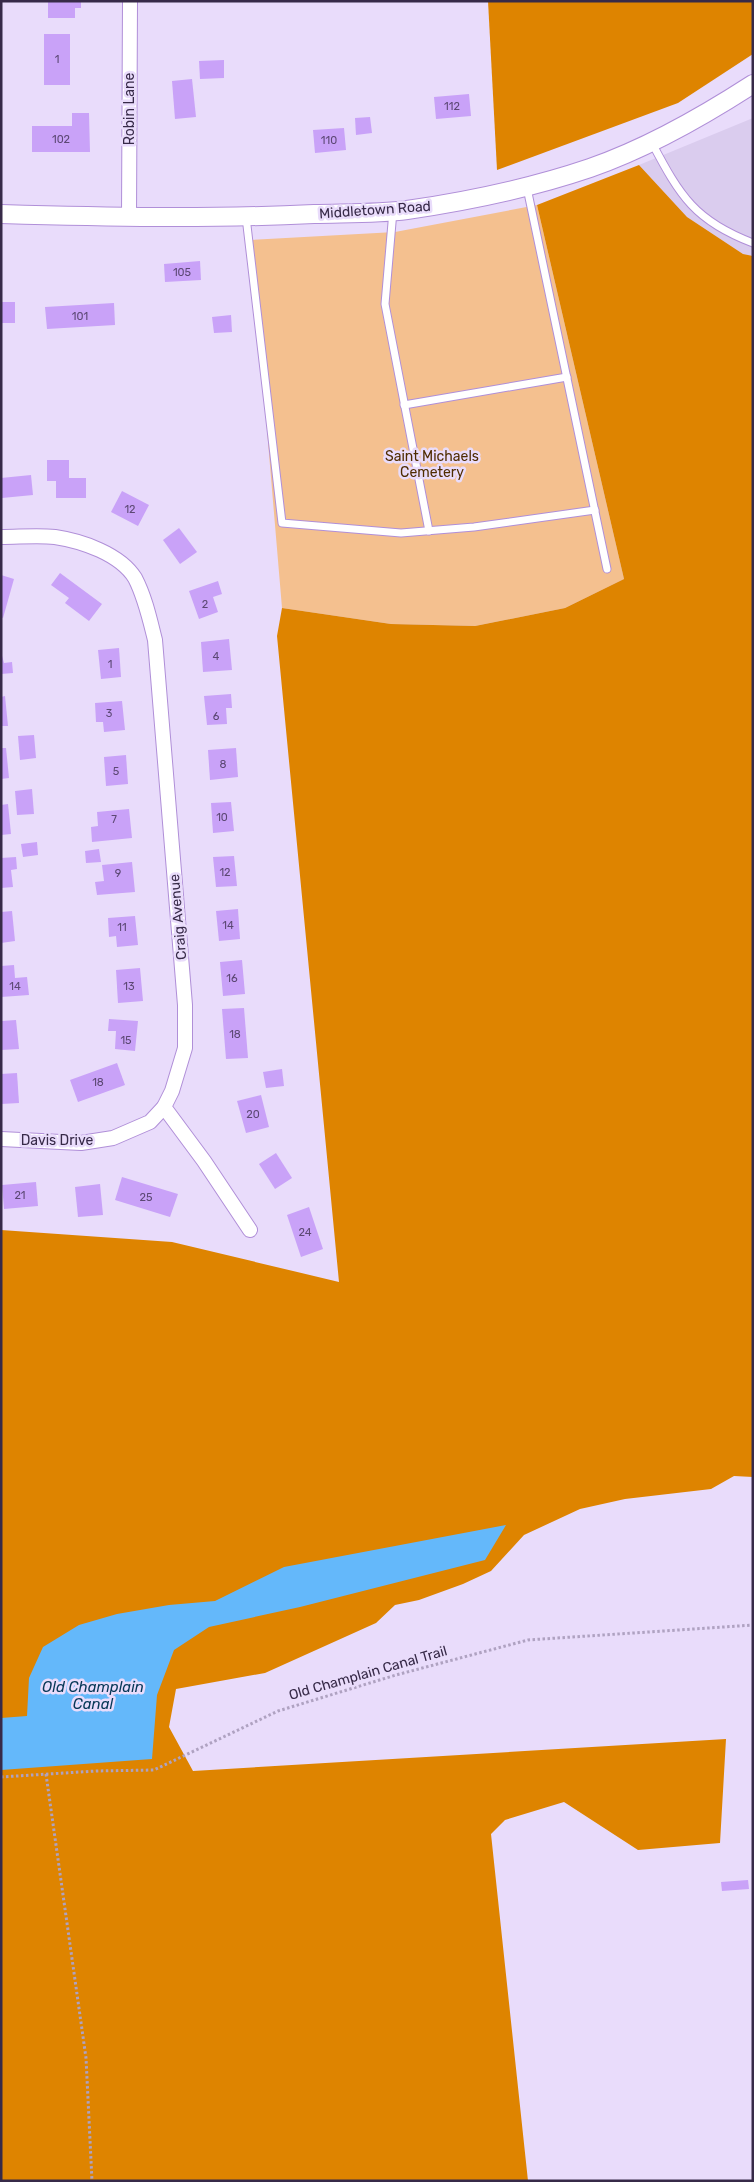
<svg xmlns="http://www.w3.org/2000/svg" width="754" height="2182" viewBox="0 0 754 2182" font-family="Rubik,sans-serif">
<rect width="100%" height="100%" fill="#e9dcfb"/>
<!-- built -->
<polygon fill="#daccee" points="753,118 753,256 743,254 687,217 639,165"/>
<!-- green -->
<polygon fill="#f4c08f" points="537,205 624,579 565,608 475,626 391,624 282,608 251,240 395,232"/>
<!-- forest -->
<g fill="#de8400">
<polygon points="488,1 753,1 753,54 678,103 497,170"/>
<polygon points="639,165 687,217 743,254 753,256 753,1477 734,1476 711,1489 625,1499 580,1509 524,1535 491,1571 463,1584 419,1600 395,1605 376,1623 265,1673 176,1689 169,1727 193,1771 726,1739 720,1843 638,1850 564,1802 505,1820 491,1834 528,2181 1,2181 1,1230 172,1242 339,1282 277,636 282,608 391,624 475,626 565,608 624,579 537,205"/>
</g>
<!-- water -->
<polygon fill="#64b8fa" points="506,1525 485,1560 300,1607 209,1627 174,1650 157,1695 152,1759 1,1770 1,1718 27,1716 29,1678 43,1647 79,1625 117,1614 169,1605 215,1601 284,1567"/>
<!-- building -->
<g fill="#c9a2f8">
<polygon points="48,1 81,1 81,8 75,8 75,18 48,18"/>
<rect x="44" y="34" width="26" height="51"/>
<polygon points="224,60 224,78 200,79 199,61"/>
<polygon points="192,79 196,117 175,119 172,81"/>
<polygon points="469,94 471,116 436,119 434,97"/>
<polygon points="72,113 89,113 90,152 32,152 32,126 72,126"/>
<polygon points="370,117 372,133 356,135 355,118"/>
<polygon points="344,128 346,150 315,153 313,130"/>
<polygon points="200,261 201,280 165,282 164,264"/>
<rect x="1" y="302" width="14" height="21"/>
<polygon points="114,303 115,325 47,329 45,307"/>
<polygon points="231,315 232,332 214,333 212,317"/>
<polygon points="47,460 69,460 69,478 86,478 86,498 56,498 56,481 47,481"/>
<polygon points="31,475 33,495 2,498 1,478"/>
<polygon points="122,491 149,505 138,526 111,512"/>
<polygon points="179,528 197,552 180,564 163,540"/>
<polygon points="60,573 102,604 89,621 65,603 69,598 51,585"/>
<polygon points="1,575 14,579 3,618 1,617"/>
<polygon points="218,581 222,594 213,597 218,612 199,619 189,591"/>
<polygon points="229,639 232,670 203,672 201,642"/>
<polygon points="119,648 121,677 101,679 98,650"/>
<polygon points="1,652 4,663 12,662 13,673 1,674"/>
<polygon points="231,694 232,708 226,708 227,724 207,725 204,696"/>
<polygon points="5,696 8,726 1,726 1,697"/>
<polygon points="122,701 125,730 104,732 103,722 96,722 95,703"/>
<polygon points="34,735 36,758 20,760 18,736"/>
<polygon points="1,748 6,748 9,778 1,779"/>
<polygon points="236,748 238,777 210,780 208,750"/>
<polygon points="126,755 128,784 106,786 104,757"/>
<polygon points="32,789 34,814 17,815 15,791"/>
<polygon points="231,802 234,831 213,833 211,803"/>
<polygon points="8,804 11,834 1,835 1,805"/>
<polygon points="129,809 132,838 92,842 91,827 98,826 97,812"/>
<polygon points="37,842 38,855 23,857 21,844"/>
<polygon points="99,849 101,862 86,863 85,851"/>
<polygon points="234,856 237,886 216,887 213,857"/>
<polygon points="16,857 17,869 11,870 13,887 1,888 1,858"/>
<polygon points="132,862 135,892 97,895 95,882 104,881 102,865"/>
<polygon points="238,909 240,939 219,941 216,911"/>
<polygon points="12,911 15,941 1,943 1,912"/>
<polygon points="135,916 138,945 117,947 116,936 109,937 108,918"/>
<polygon points="242,960 245,994 223,996 220,962"/>
<polygon points="14,965 15,978 27,977 29,995 1,997 1,966"/>
<polygon points="140,968 143,1001 118,1003 116,970"/>
<polygon points="244,1008 248,1058 226,1059 222,1009"/>
<polygon points="109,1019 138,1021 135,1051 115,1049 116,1031 108,1031"/>
<polygon points="16,1020 19,1049 1,1050 1,1021"/>
<polygon points="117,1063 125,1085 78,1102 70,1080"/>
<polygon points="282,1069 284,1086 266,1088 263,1072"/>
<polygon points="17,1073 19,1103 1,1104 1,1074"/>
<polygon points="261,1095 269,1127 246,1133 237,1101"/>
<polygon points="276,1153 292,1178 275,1189 259,1164"/>
<polygon points="122,1177 178,1194 170,1217 115,1200"/>
<polygon points="36,1182 38,1206 4,1209 2,1185"/>
<polygon points="100,1184 103,1215 78,1217 75,1187"/>
<polygon points="309,1207 323,1249 301,1257 287,1215"/>
<polygon points="748,1880 749,1889 722,1891 721,1882"/>
</g>
<g fill="none" stroke-linecap="round" stroke-linejoin="round">
<!-- service casing -->
<g stroke="#b08fd8" stroke-width="9">
<g id="service">
<path d="M652 143C680 196 695 221 753 243"/>
<polyline points="527,188 607,569"/>
<polyline points="393,211 385,304 429,531"/>
<polyline points="246,217 282,523 401,533 474,527 595,510"/>
<polyline points="404,405 567,377"/>
</g>
</g>
<!-- minor casing -->
<g stroke="#b08fd8" stroke-width="16">
<g id="minor">
<polyline points="129,217 130,1"/>
<path d="M1 537C19 537 38 535 55 537 82 541 120 554 135 578 145 597 150 620 155 640L185 1005V1048L172 1091 164 1107 204 1161 250 1230"/>
<polyline points="1,1139 81,1143 113,1138 150,1122 164,1107"/>
</g>
</g>
<!-- tertiary casing -->
<g stroke="#b08fd8" stroke-width="20">
<path id="tertiary" d="M1 214C106 217 209 219 314 214 345 213 377 214 407 210 469 201 531 188 590 168 648 148 702 117 753 84"/>
</g>
<!-- path -->
<g stroke="#afa2c1" stroke-width="3" stroke-dasharray="2.5 2.5" stroke-linecap="butt">
<polyline points="46,1774 86,2058 92,2181"/>
<polyline points="1,1777 96,1771 154,1770 278,1711 396,1675 528,1640 753,1625"/>
</g>
<!-- service -->
<use href="#service" stroke="#fff" stroke-width="7"/>
<!-- minor -->
<use href="#minor" stroke="#fff" stroke-width="14"/>
<!-- tertiary -->
<use href="#tertiary" stroke="#fff" stroke-width="18"/>
</g>
<g text-anchor="middle" dominant-baseline="central" stroke-width="5" stroke-linejoin="round" paint-order="stroke">
<!-- number labels -->
<g font-size="11" fill="#5c4874">
<text x="57" y="59">1</text>
<text x="452" y="106">112</text>
<text x="61" y="139">102</text>
<text x="329" y="140">110</text>
<text x="182" y="272">105</text>
<text x="80" y="316">101</text>
<text x="130" y="509">12</text>
<text x="205" y="604">2</text>
<text x="216" y="656">4</text>
<text x="110" y="664">1</text>
<text x="109" y="713">3</text>
<text x="216" y="716">6</text>
<text x="223" y="764">8</text>
<text x="116" y="771">5</text>
<text x="222" y="817">10</text>
<text x="114" y="819">7</text>
<text x="225" y="872">12</text>
<text x="118" y="873">9</text>
<text x="228" y="925">14</text>
<text x="122" y="927">11</text>
<text x="232" y="978">16</text>
<text x="15" y="986">14</text>
<text x="129" y="986">13</text>
<text x="235" y="1034">18</text>
<text x="126" y="1040">15</text>
<text x="98" y="1082">18</text>
<text x="253" y="1114">20</text>
<text x="20" y="1195">21</text>
<text x="146" y="1197">25</text>
<text x="305" y="1232">24</text>
</g>
<!-- street labels -->
<g font-size="14" fill="#372a48" stroke="#e9dcfb">
<text transform="translate(129 109) rotate(-90)">Robin Lane</text>
<text transform="translate(375 210) rotate(-4)">Middletown Road</text>
<text transform="translate(178 917) rotate(-95)">Craig Avenue</text>
<text x="57" y="1140">Davis Drive</text>
<text transform="translate(368 1673) rotate(-16)">Old Champlain Canal Trail</text>
</g>
<!-- park labels -->
<g font-size="14" fill="#4f2c00" stroke="#e9dcfb">
<text x="432" y="456">Saint Michaels<tspan x="432" dy="16">Cemetery</tspan></text>
</g>
<!-- water labels -->
<g font-size="15" font-style="italic" fill="#063757" stroke="#e9dcfb">
<text x="93" y="1687">Old Champlain<tspan x="93" dy="17">Canal</tspan></text>
</g>
</g>
<!-- border -->
<rect width="754" height="2182" fill="none" stroke="#372a48" stroke-width="5"/>
</svg>
